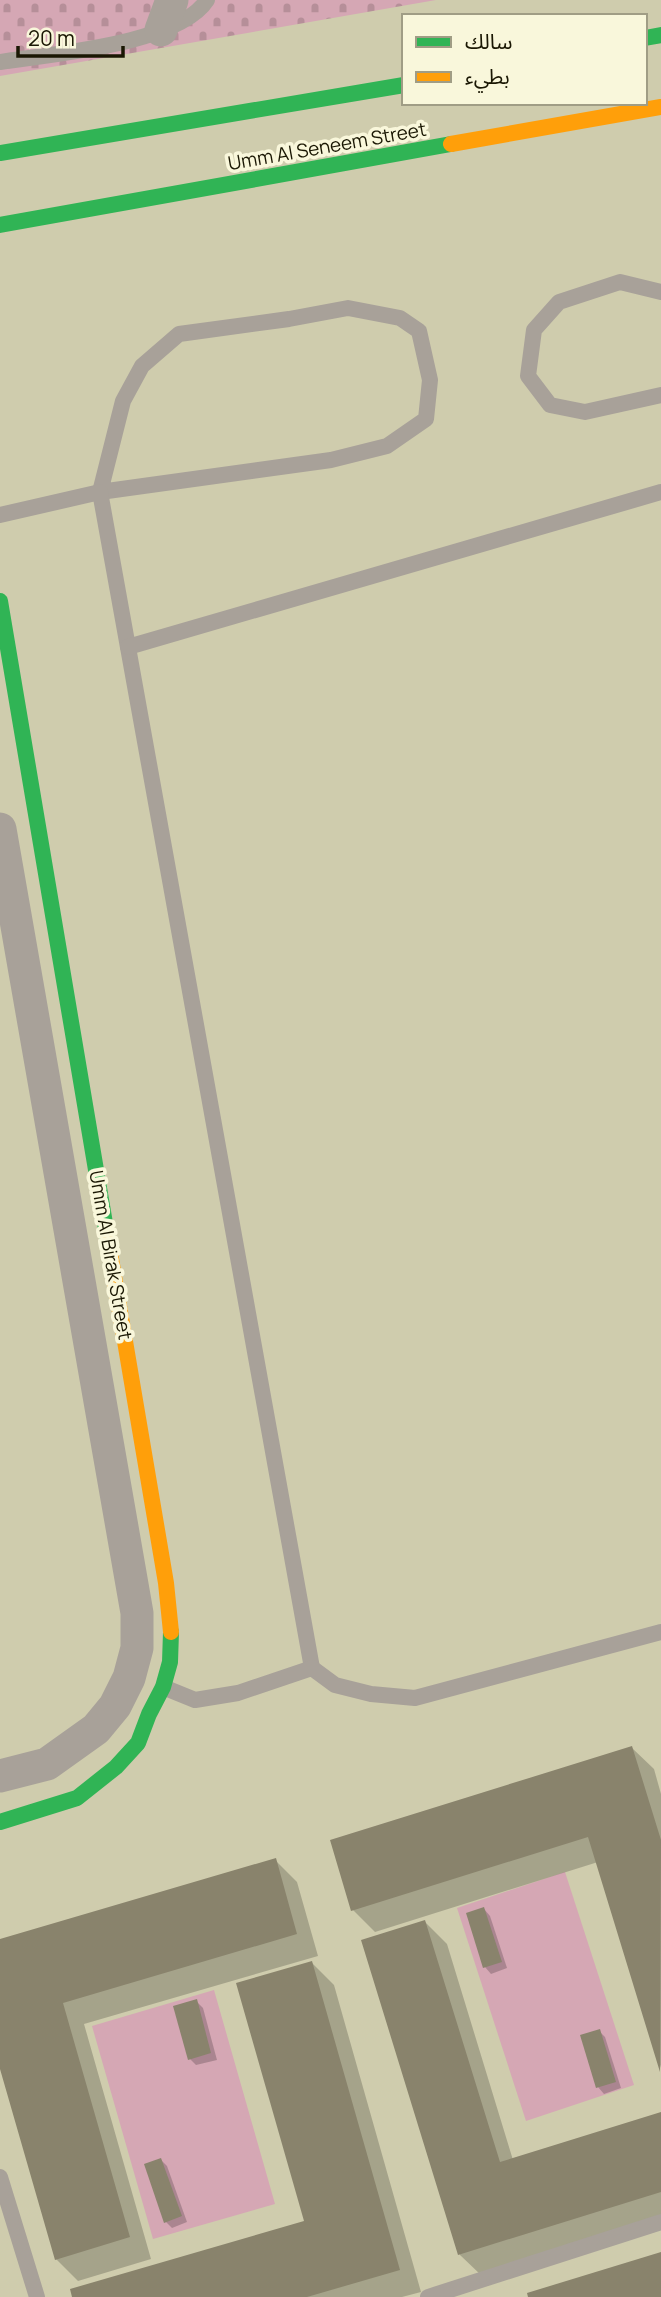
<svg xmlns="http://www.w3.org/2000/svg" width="661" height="2297" viewBox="0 0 661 2297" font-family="Manrope,'Noto Sans Arabic',sans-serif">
<defs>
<pattern id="cemetery-stones" width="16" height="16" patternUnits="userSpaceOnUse" patternTransform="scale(1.75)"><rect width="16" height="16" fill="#d5a7b4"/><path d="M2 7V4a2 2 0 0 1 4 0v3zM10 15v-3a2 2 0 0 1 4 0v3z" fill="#b68f99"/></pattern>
</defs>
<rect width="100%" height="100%" fill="#cfccad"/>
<!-- cemetery -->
<polygon fill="url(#cemetery-stones)" points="0,0 436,0 0,76"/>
<!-- garden -->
<g fill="#d5a7b4">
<polygon points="565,1872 634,2085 526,2121 457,1908"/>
<polygon points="214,1990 275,2204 153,2239 92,2026"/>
</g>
<!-- shadow -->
<g fill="#0003">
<polygon points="632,1748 654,1769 661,1794 661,2068 598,1862 375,1932 353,1910"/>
<polygon points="275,1860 297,1882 318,1956 84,2024 151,2259 78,2281 56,2259 0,2063 0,1941"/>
<polygon points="484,1909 490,1916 507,1968 491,1974 485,1967 468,1914"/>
<polygon points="425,1922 447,1944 513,2160 661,2114 661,2220 482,2276 460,2255 363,1941"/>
<polygon points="312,1963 334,1985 421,2292 402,2297 74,2297 306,2222"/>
<polygon points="196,2001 203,2008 217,2060 196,2065 190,2059"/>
<polygon points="599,2031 605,2037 621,2088 604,2094 598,2087"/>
<polygon points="161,2160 167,2166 187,2222 172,2228 166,2222"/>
</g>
<!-- building -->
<g fill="#89836c">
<polygon points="632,1746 661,1840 660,2072 588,1837 351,1911 330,1840"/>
<polygon points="276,1858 297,1934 63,2003 130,2237 55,2260 0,2069 0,1939"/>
<polygon points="484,1907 502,1962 483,1968 466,1913"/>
<polygon points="425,1920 500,2162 661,2112 661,2192 458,2255 361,1940"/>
<polygon points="312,1961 400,2270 307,2297 72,2297 70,2289 304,2221 236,1983"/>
<polygon points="197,1999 211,2053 188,2060 173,2006"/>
<polygon points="600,2029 616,2082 596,2088 580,2035"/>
<polygon points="161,2158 182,2216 164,2223 144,2164"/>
<polygon points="661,2252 661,2297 528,2297 527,2293"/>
</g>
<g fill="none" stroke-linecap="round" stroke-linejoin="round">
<!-- lane -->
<g stroke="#a8a199" stroke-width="16">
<path d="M0 62C51 54 179 44 207 0"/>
<polyline points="661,292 620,282 559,302 534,330 528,376 550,405 585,412 661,395"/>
<polygon points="348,308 400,318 419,331 430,380 426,419 387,446 331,460 100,492 123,401 142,366 179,334 289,319"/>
<polyline points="0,515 100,492 312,1668"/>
<polyline points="128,647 661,492"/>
<polyline points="163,1687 195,1700 238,1693 312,1668 335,1685 371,1694 415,1698 661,1632"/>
<polyline points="0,2177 37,2297"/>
<polyline points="428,2297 661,2222"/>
</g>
<!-- street -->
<g stroke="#a8a199" stroke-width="33">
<polyline points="161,30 172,0"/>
<polyline points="0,829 137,1613 137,1648 129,1678 115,1706 96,1729 47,1764 0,1776"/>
</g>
<!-- fast -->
<g stroke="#30b455" stroke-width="16">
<polyline points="645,38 661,35"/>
<polyline points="0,153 404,85"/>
<polyline points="0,225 451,144"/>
<polyline points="0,601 108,1241"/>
<polyline points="0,1822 77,1798 116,1767 138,1743 149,1714 163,1687 170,1662 171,1632"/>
</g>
<!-- slow -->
<g stroke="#ff9f0a" stroke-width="16">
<polyline points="451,144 661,107"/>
<polyline points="108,1241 166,1583 171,1632"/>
</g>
</g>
<g text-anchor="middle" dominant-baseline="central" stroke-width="7" stroke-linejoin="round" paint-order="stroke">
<!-- street labels -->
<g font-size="19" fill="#1a1703" stroke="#f9f7db">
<text transform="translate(327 146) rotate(-10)">Umm Al Seneem Street</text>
<text transform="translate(111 1255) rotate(80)">Umm Al Birak Street</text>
</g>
</g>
<!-- legend -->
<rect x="402" y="14" width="245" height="91" fill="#f9f7db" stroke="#a09d85" stroke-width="2"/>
<rect x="416" y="37" width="35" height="10" fill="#30b455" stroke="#a09d85" stroke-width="2"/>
<text x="465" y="49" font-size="21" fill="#1a1703">سالك</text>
<rect x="416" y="72" width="35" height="10" fill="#ff9f0a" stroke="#a09d85" stroke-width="2"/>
<text x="465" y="84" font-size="21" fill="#1a1703">بطيء</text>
<!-- scale -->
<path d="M18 46v10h105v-10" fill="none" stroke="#1a1703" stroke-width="3.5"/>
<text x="28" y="46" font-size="21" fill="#1a1703" stroke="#f9f7db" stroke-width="5" paint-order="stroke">20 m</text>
</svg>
